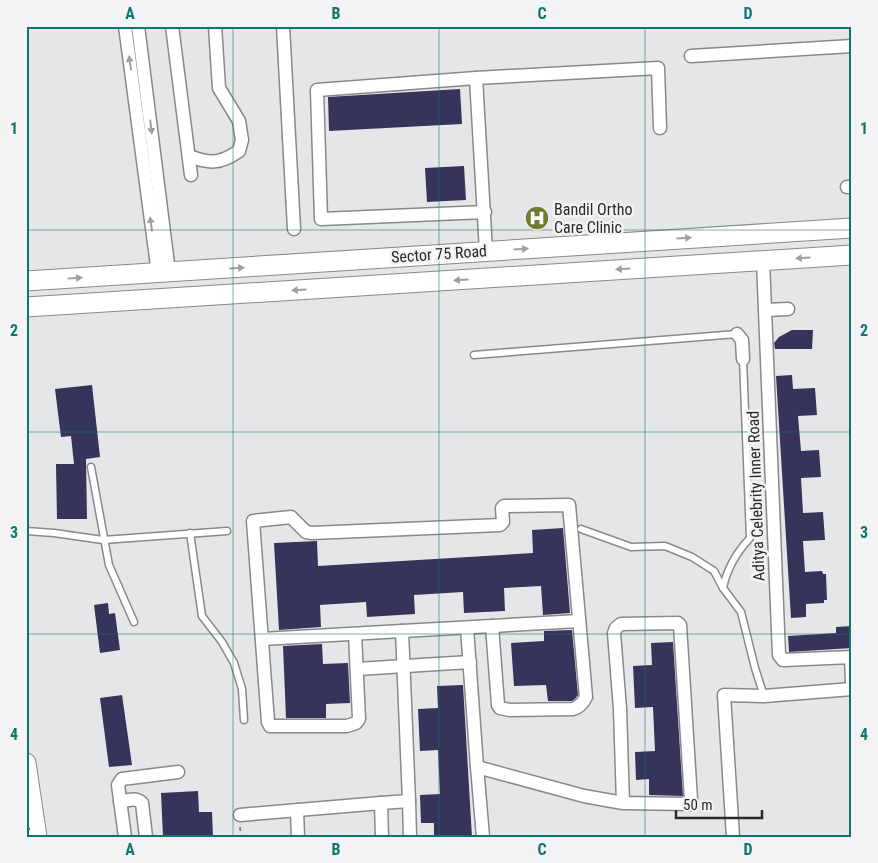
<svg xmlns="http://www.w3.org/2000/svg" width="878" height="863" viewBox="0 0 878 863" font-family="'Roboto Condensed',sans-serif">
<rect width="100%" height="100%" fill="#e5e6e8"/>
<!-- building -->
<g fill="#37345b">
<polygon points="460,89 462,124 329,131 328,97"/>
<polygon points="464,166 466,200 427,202 425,168"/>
<polygon points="792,330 813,330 812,349 775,349 774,343 779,337"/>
<polygon points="792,375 793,389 815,388 817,415 798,416 801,451 819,450 821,477 801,478 803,513 823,512 825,540 803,541 805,572 822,571 823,574 826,574 827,600 824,600 824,603 806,604 806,617 791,618 776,376"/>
<polygon points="92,385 100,457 86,459 87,519 57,519 56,464 74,464 71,436 61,437 55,389"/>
<polygon points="563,528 570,613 543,615 541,586 504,588 505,611 464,613 463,592 414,595 415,614 367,617 366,602 320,605 321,627 279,630 274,543 317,541 318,566 533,553 532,530"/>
<polygon points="108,603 109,614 115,613 120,650 100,653 94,605"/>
<polygon points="852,626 852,648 789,652 788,636 836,633 836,627"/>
<polygon points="572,630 578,695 575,699 572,701 548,701 546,685 514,686 511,643 544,641 544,631"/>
<polygon points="673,642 683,796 649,795 649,779 636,780 635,752 655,751 653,707 635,708 633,666 652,665 651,643"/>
<polygon points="322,644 323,664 348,663 350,703 326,704 326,718 286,718 283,646"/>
<polygon points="463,685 472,837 434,837 434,823 421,823 420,795 440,794 438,750 420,751 418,709 438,708 437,686"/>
<polygon points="122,695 132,765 109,767 100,698"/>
<polygon points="198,791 199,812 212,812 213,837 163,837 161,793"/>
</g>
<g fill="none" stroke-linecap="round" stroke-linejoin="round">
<!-- lane casing -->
<g stroke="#89898b" stroke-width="9">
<g id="lane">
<polyline points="474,355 737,334"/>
<polyline points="91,467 109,565 134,622"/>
<polyline points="581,529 631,547 665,546 692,557 714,571 723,588 741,612 755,668 764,696"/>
<polyline points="26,531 54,533 103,540 227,531"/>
<polyline points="190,533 202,616 222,642 234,663 242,689 244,720"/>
<path d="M723 588C727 568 736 553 750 538L743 359"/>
</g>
</g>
<!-- street casing -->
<g stroke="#89898b" stroke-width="15">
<g id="street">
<polyline points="125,26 158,273"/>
<polyline points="138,26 169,272"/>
<polyline points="172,26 191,175"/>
<polyline points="283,26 294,229"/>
<polyline points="691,56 852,46"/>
<polyline points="476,78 658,68 660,128"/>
<path d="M189 156C210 164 220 164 239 151L242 140 239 121 219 88 215 26"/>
<polyline points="847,187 852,187"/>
<polyline points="485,212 321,219 317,90 476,78 486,251"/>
<polyline points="763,261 779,655 783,660 852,657"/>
<polyline points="766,310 788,309"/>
<polyline points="737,334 742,340 743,359"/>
<polyline points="467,628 477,767"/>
<polyline points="402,631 579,621"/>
<path d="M355 634 359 719 356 723 347 726H270L268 722 253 521 291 517 306 532 312 533 500 525 503 522 502 508 504 506 569 505 586 697C583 703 580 707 573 709L510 710 500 708 498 705 492 626"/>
<polyline points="262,639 402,631 409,801 381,803"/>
<polyline points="851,657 852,683"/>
<polyline points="357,669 470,662"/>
<polyline points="409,801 410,837"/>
<path d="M120 802C128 800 136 797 142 803L146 837"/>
<polyline points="297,810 298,837"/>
<polyline points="240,815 381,803 382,837"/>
<polyline points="125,837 118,785 122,779 178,772"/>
<polyline points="483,837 477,767 584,796 623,803 690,804 691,800 680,625 678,623 621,624 616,628 614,633 620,709 623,803"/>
<polyline points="733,837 724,695 764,696 852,689"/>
</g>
</g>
<!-- secondary casing -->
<g stroke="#89898b" stroke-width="21">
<g id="secondary">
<polyline points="26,281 852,228"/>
<polyline points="26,307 852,255"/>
<polyline points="26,763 37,837"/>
</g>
</g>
<!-- path -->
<polyline stroke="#818283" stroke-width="2" stroke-dasharray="4 4" stroke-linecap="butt" points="240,827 241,837"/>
<!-- lane -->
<use href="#lane" stroke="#fff" stroke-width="6"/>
<!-- street -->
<use href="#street" stroke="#fff" stroke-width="12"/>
<!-- secondary -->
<use href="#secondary" stroke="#fff" stroke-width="19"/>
<!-- rail -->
<polyline stroke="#767678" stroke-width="4" stroke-dasharray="2.5 5" stroke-linecap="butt" points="26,813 29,837"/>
</g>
<!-- one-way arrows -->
<defs><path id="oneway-solid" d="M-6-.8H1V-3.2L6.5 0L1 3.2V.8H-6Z" transform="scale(1.25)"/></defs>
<g fill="#9f9fa0">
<use href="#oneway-solid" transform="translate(130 63) rotate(-98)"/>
<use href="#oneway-solid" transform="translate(151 127) rotate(83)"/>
<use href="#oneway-solid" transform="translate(151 224) rotate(-98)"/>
<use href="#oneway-solid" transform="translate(684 238) rotate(-4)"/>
<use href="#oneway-solid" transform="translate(521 249) rotate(-4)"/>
<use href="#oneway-solid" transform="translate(803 258) rotate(176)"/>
<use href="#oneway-solid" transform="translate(237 268) rotate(-4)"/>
<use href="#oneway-solid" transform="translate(623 269) rotate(176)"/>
<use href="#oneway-solid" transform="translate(75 278) rotate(-4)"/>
<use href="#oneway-solid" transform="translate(461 280) rotate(176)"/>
<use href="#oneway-solid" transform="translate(299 290) rotate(176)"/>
</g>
<!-- grid -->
<path fill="none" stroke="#0f766e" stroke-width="1" stroke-opacity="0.55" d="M233 26V837M439 26V837M645 26V837M26 230H852M26 432H852M26 634H852"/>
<!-- icons -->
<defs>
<g id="hospital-disc" transform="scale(1.25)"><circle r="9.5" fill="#6c7d2c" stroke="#f3f3f5"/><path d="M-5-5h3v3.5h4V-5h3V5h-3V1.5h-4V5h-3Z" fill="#fff"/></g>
</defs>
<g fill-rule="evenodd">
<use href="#hospital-disc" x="537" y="218"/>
</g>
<g text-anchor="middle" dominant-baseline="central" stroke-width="5" stroke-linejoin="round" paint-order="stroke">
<!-- poi labels -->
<g font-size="16" fill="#2a2a2b" stroke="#f3f3f5" text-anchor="start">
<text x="554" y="209">Bandil Ortho<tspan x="554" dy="18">Care Clinic</tspan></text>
</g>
<!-- street labels -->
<g font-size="16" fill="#2a2a2b" stroke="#f3f3f5">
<text transform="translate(439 254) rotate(-4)">Sector 75 Road</text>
<text transform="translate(756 496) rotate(-92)">Aditya Celebrity Inner Road</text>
</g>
</g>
<!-- border -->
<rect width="878" height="863" fill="none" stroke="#f3f3f5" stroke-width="55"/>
<!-- scale -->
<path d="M676 810v8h86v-8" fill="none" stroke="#2a2a2b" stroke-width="2.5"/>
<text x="683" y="810" font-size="15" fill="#2a2a2b" stroke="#f3f3f5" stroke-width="4" paint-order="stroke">50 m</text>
<rect x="28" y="28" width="822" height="808" fill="none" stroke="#0f766e" stroke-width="2"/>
<g font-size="16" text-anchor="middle" font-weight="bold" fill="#0f766e">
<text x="130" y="19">A</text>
<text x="336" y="19">B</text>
<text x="542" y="19">C</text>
<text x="748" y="19">D</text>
<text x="14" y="134">1</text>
<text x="864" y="134">1</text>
<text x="14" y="336">2</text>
<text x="864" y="336">2</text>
<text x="14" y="538">3</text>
<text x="864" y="538">3</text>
<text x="14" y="740">4</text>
<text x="864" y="740">4</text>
<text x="130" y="855">A</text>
<text x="336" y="855">B</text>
<text x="542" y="855">C</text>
<text x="748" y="855">D</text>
</g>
</svg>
